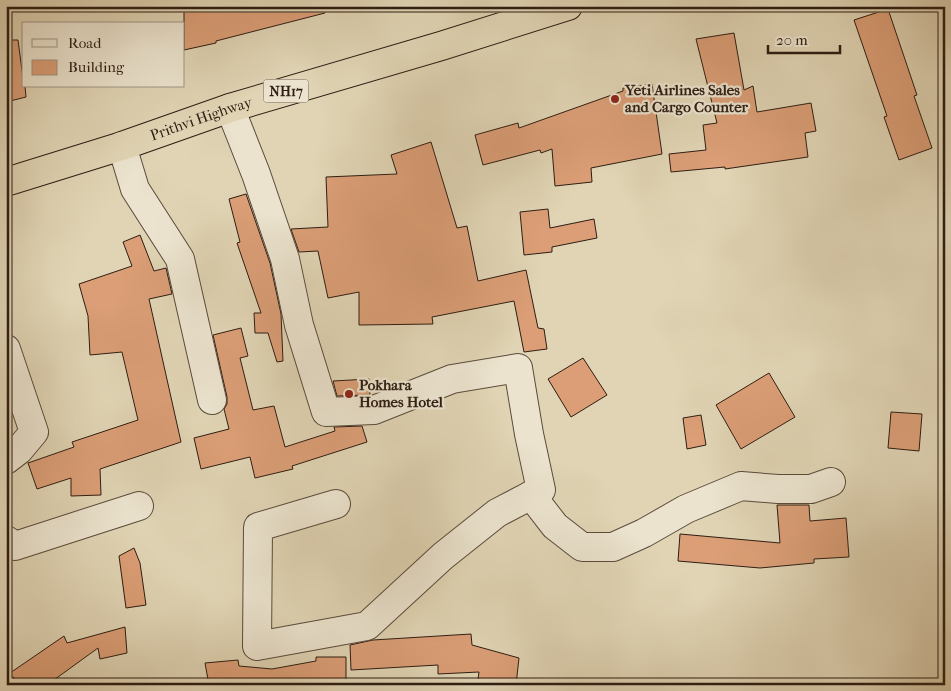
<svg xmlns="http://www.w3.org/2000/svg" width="951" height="691" viewBox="0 0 951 691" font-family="'IM FELL French Canon',serif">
<rect width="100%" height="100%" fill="#e0d4b4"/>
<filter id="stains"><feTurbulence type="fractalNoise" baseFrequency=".004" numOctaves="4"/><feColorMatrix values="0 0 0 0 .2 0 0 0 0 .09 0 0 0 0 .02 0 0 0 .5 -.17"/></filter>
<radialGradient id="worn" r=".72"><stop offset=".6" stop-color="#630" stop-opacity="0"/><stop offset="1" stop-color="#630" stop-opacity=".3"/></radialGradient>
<!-- building -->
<g fill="#db9e76" stroke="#2d1d13">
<polygon points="184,6 324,6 325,13 216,41 216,43 184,50"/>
<polygon points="888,9 917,95 914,96 932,148 899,160 884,117 887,116 854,20"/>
<polygon points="734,33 744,90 753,86 757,112 811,103 816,131 805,133 808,157 725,169 725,167 671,172 669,154 706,150 703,125 717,123 696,39"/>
<polygon points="6,40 18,40 24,86 25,86 26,97 6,102"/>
<polygon points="652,84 662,154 591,168 592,182 555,186 552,149 541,153 540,150 483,165 475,135 518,123 519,128 623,91 623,88"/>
<polygon points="431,142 457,228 467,226 478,281 526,270 538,328 544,329 547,349 524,352 514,301 432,317 433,324 359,325 359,292 328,298 318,251 299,252 291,229 328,227 326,177 397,174 391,155"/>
<polygon points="246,194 270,263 281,314 283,361 277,362 268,333 255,333 254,313 261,313 237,243 240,242 229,199"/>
<polygon points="548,209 550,228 594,219 597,238 552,247 552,252 524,255 520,212"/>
<polygon points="140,235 154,271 166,268 172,294 149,299 181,442 100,469 101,495 71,496 71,478 37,489 28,463 74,447 72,442 138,420 122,352 90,355 88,316 79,284 132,266 123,242"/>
<polygon points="241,328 248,356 240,358 253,410 274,406 285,447 335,431 334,427 362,426 367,442 292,466 293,469 255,478 250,457 201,469 194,438 229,429 224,409 227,404 227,397 213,335"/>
<polygon points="583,358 607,395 571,417 548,379"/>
<polygon points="769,373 795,417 741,449 716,405"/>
<polygon points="369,379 370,395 337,396 333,381"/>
<polygon points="891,412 922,414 919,451 888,448"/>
<polygon points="701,415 706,445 687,449 683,418"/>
<polygon points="777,505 809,505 810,521 846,518 849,557 814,559 814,563 760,568 678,561 680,534 780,543"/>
<polygon points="134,548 140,563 146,605 126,608 119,556"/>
<polygon points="125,627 127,653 100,659 98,648 47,685 19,685 10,673 64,636 67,643"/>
<polygon points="471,634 472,645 519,658 516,685 478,679 479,672 438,674 438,665 351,670 350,645 373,640"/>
<polygon points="316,657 346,657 346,685 209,685 205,663 238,660 239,666 272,669 316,661"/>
</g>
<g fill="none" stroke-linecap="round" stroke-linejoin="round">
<!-- minor casing -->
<g stroke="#5a4b3b" stroke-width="30">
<g id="minor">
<polyline points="230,108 256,174 285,259 299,325 326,412 374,410 452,379 518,368 529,434 541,490 497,513 443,556 367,626 257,646 258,527 336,504"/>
<polyline points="122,146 135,189 180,259 212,400"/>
<polyline points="6,349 34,432 19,450 6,460"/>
<polyline points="531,495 555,526 582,547 613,547 644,533 686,509 741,486 778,489 811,489 831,482"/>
<polyline points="6,540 15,546 139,506"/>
</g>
</g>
<!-- highway casing -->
<g stroke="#2d1d13" stroke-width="30">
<g id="highway">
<path id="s1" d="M6 182 122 146 230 108 441 46 568 6"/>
</g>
</g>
<!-- minor -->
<use href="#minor" stroke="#ebe3ce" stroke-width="28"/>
<!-- highway -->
<use href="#highway" stroke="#e0d4b4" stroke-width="28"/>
</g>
<!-- markers -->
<g fill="#8f2418" stroke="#ebe3ce" stroke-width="2">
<circle cx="615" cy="99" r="5"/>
<circle cx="349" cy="394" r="5"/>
</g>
<g text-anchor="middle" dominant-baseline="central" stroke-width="4.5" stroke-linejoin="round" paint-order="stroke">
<!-- shield labels -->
<rect fill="#ebe3ce" stroke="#66584b" stroke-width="1" x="263.5" y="79.5" width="45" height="23" rx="4"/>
<g font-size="14" font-weight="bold" fill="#2d1d13">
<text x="286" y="91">NH17</text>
</g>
<!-- poi labels -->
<g font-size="15" font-weight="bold" fill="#2d1d13" stroke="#ebe3ce" text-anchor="start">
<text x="625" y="90">Yeti Airlines Sales<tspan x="625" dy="17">and Cargo Counter</tspan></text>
<text x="359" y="385">Pokhara<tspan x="359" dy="17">Homes Hotel</tspan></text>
</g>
<!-- street labels -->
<g font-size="15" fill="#2d1d13" stroke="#ebe3ce">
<text stroke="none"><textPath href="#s1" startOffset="205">Prithvi Highway</textPath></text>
</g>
</g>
<!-- margin -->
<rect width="951" height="691" fill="none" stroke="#e0d4b4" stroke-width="25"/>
<rect x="8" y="8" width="936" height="676" fill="none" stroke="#2d1d13" stroke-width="2.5"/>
<rect x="12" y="12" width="926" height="666" fill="none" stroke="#2d1d13"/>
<!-- legend -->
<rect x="22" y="22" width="162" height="65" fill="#ebe3ce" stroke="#9f9483"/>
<rect x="32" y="39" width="25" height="8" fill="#ebe3ce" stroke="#9f9483"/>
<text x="68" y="48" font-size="15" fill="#2d1d13">Road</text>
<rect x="32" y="60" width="25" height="15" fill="#db9e76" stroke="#9f9483"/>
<text x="68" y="72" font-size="15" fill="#2d1d13">Building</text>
<!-- scale -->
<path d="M768 45v8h72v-8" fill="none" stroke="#2d1d13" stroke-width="2.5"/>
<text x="776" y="45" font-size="15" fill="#2d1d13" stroke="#ebe3ce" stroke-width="4" paint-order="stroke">20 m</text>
<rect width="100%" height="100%" filter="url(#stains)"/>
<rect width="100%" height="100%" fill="url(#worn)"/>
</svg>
